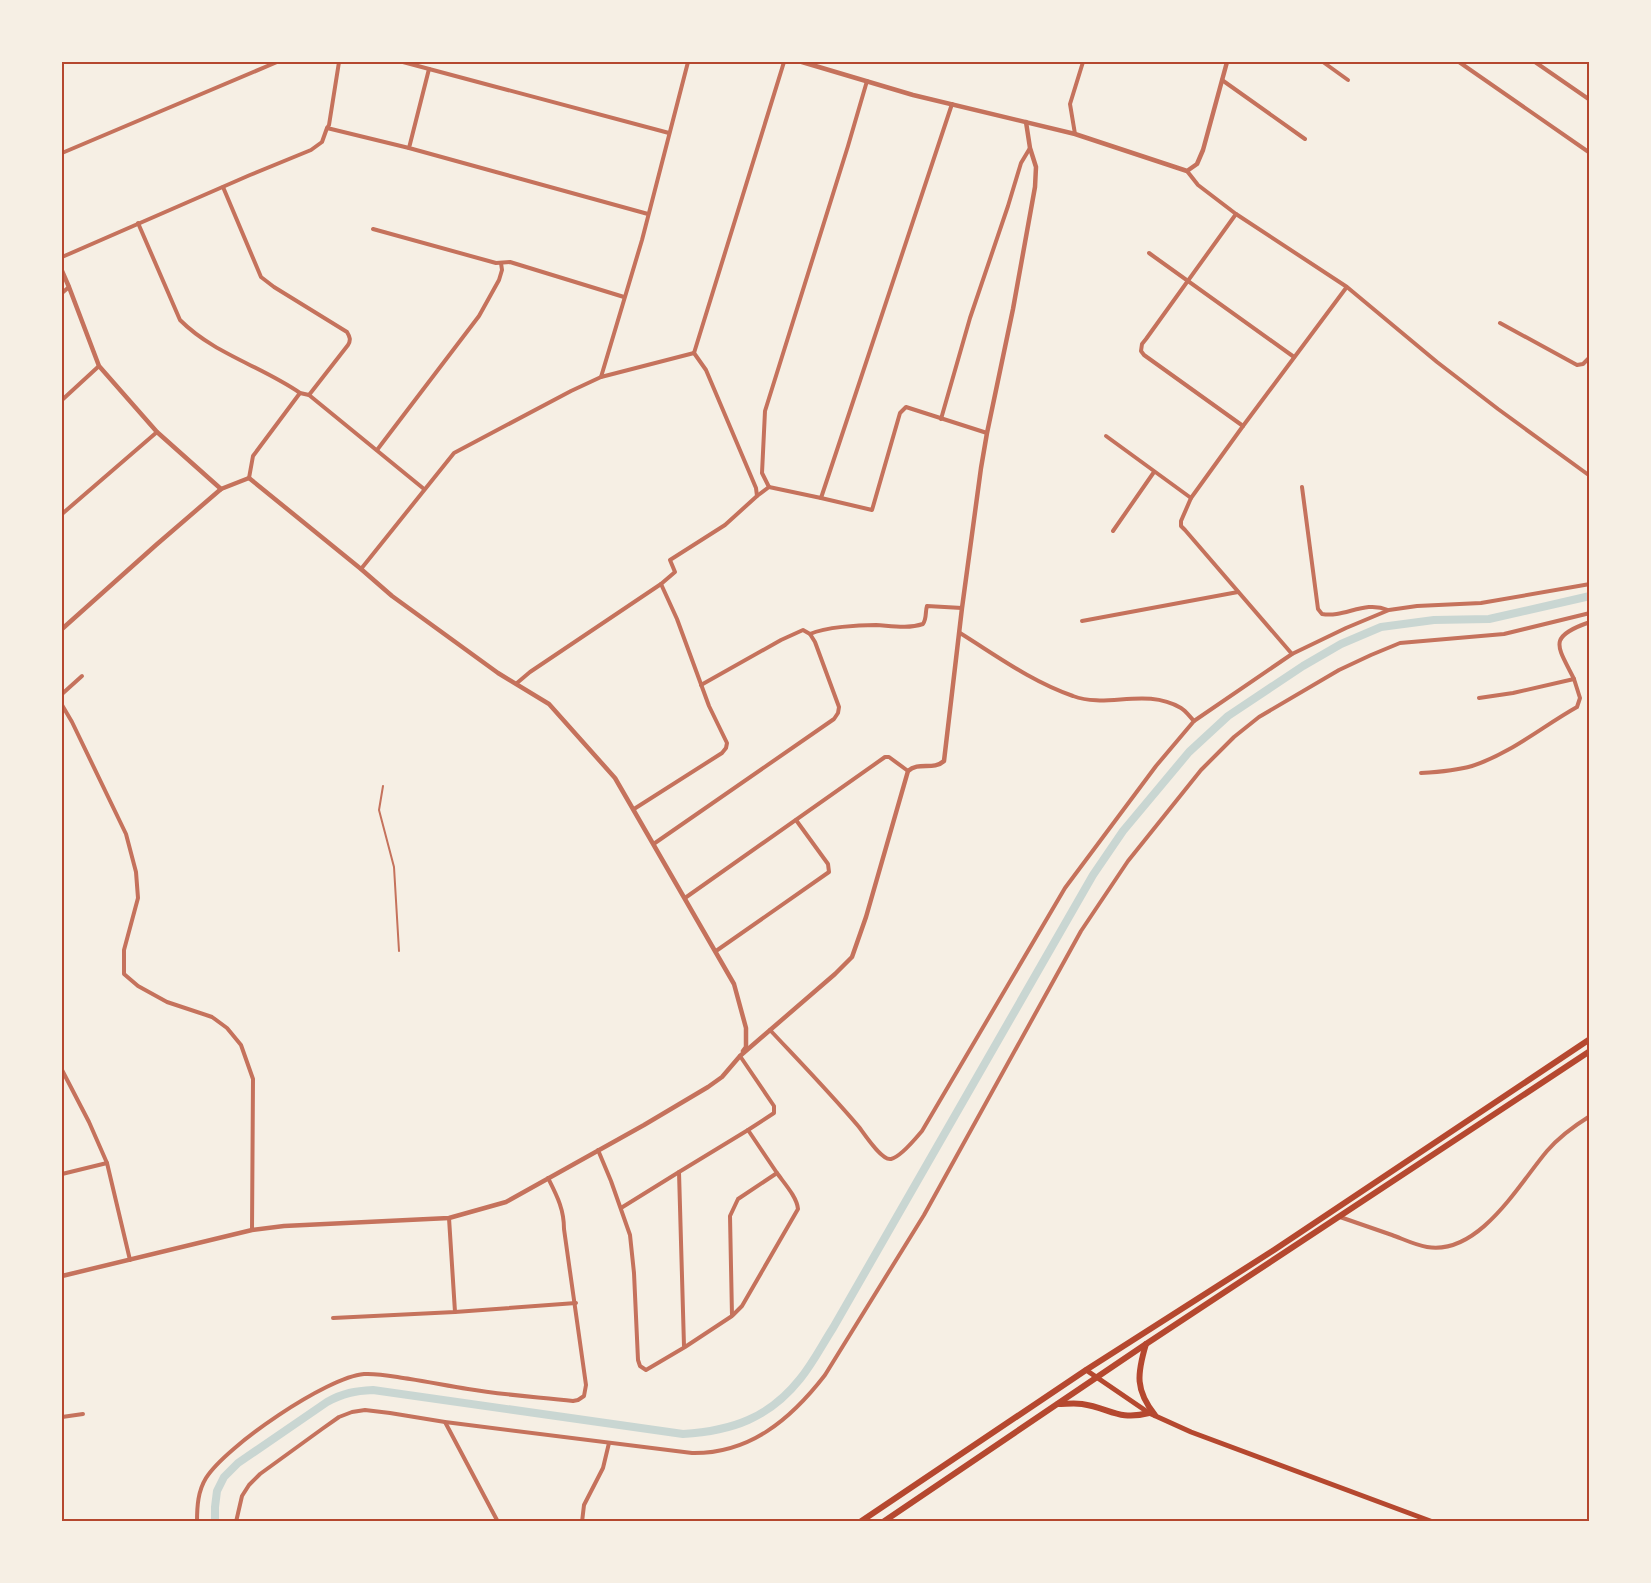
<svg xmlns="http://www.w3.org/2000/svg" width="1651" height="1583" viewBox="0 0 1651 1583" font-family="Arial,sans-serif">
<rect width="100%" height="100%" fill="#f6efe4"/>
<g fill="none" stroke-linecap="round" stroke-linejoin="round">
<!-- canal -->
<path stroke="#c9d6d2" stroke-width="8" d="M215 1522V1507L217 1491 224 1477 238 1463 327 1402C343 1393 355 1391 373 1390L683 1434C732 1431 769 1418 800 1379 813 1363 822 1345 833 1328L1093 875 1123 831 1189 752 1228 716 1303 666 1341 644 1381 627 1434 620 1489 619 1590 596"/>
<!-- service -->
<polyline stroke="#c5725c" stroke-width="2" points="383,786 379,810 394,867 399,951"/>
<!-- minor -->
<g stroke="#c5725c" stroke-width="4">
<polyline points="403,62 669,133"/>
<polyline points="1323,62 1348,80"/>
<polyline points="1459,62 1590,153"/>
<polyline points="1535,62 1590,100"/>
<polyline points="429,69 409,148 648,214"/>
<polyline points="1222,80 1305,139"/>
<polyline points="327,128 409,148"/>
<polyline points="1075,134 1070,104 1083,62"/>
<polyline points="62,153 277,62"/>
<polyline points="1187,171 1198,185 1236,214 1347,287 1437,362 1498,409 1590,476"/>
<path d="M223 187 261 277 274 287 347 332C350 337 351 340 348 345L309 395"/>
<polyline points="1236,214 1146,339 1142,344 1141,351 1144,355 1243,426"/>
<path d="M138 223 180 320C214 354 261 366 300 393L309 395 424 489"/>
<polyline points="373,229 496,263 510,262 624,297"/>
<polyline points="1149,253 1294,357"/>
<polyline points="62,257 250,175 311,150 322,142 327,128 329,125 339,62"/>
<polyline points="62,293 69,287"/>
<polyline points="1500,323 1577,365 1583,364 1590,357"/>
<polyline points="694,353 784,62"/>
<polyline points="601,377 642,240 688,62"/>
<polyline points="62,400 99,366"/>
<polyline points="941,419 970,318 1008,206 1021,163 1030,148"/>
<polyline points="1106,436 1191,498"/>
<polyline points="377,450 479,316 499,280 502,270 501,263"/>
<polyline points="249,478 253,456 300,393"/>
<polyline points="769,487 762,473 765,411 848,146 867,81"/>
<path d="M1302 487 1318 609 1322 614C1345 618 1364 600 1388 610"/>
<polyline points="757,496 769,487 821,498 952,104"/>
<polyline points="821,498 872,510 900,413 906,407 987,433"/>
<polyline points="62,514 157,432"/>
<polyline points="1113,531 1154,472"/>
<polyline points="361,569 454,453 571,391 601,377 694,353"/>
<polyline points="1082,621 1238,592"/>
<path d="M960 633C997 656 1032 682 1073 696 1107 709 1145 687 1181 708 1186 711 1190 717 1194 721"/>
<path d="M810 634C826 627 858 625 876 625 892 626 908 629 923 624 927 618 925 612 927 606L962 608"/>
<polyline points="1292,654 1185,530 1181,526 1181,521 1191,498 1243,426 1346,288"/>
<polyline points="517,683 530,672 661,584 675,572 670,560 725,525 757,496 756,488 706,370 694,353"/>
<polyline points="62,694 82,676"/>
<path d="M1479 698 1513 693 1574 679C1557 645 1547 637 1590 622"/>
<polyline points="62,705 72,722 126,834 136,872 138,898 124,950 124,974 138,986 167,1002 212,1017 227,1028 241,1045 253,1079 252,1230"/>
<path d="M1421 773C1438 772 1455 771 1472 766 1510 754 1543 726 1577 707L1580 698 1574 679"/>
<polyline points="634,809 722,753 726,748 727,743 709,706 677,619 661,584"/>
<polyline points="655,843 834,719 838,713 839,707 815,642 810,634 803,630 781,640 701,685"/>
<polyline points="62,888 62,893"/>
<polyline points="685,898 885,757 889,757 908,771"/>
<polyline points="716,951 829,872 828,864 796,820"/>
<path d="M770 1030C800 1062 831 1094 859 1127 865 1135 882 1161 891 1159 901 1157 916 1138 922 1131L1065 888 1156 766 1194 721 1292 654 1346 628 1389 610 1417 606 1481 603 1590 584"/>
<polyline points="62,1070 89,1122 107,1163 130,1260"/>
<polyline points="598,1150 611,1181 630,1235 634,1273 638,1360 640,1366 646,1370 685,1347 732,1316 730,1216 738,1199 777,1173 748,1130 774,1113 774,1106 740,1056"/>
<polyline points="62,1174 107,1163"/>
<polyline points="621,1208 679,1172"/>
<path d="M1340 1217C1357 1223 1375 1229 1392 1235 1403 1239 1415 1245 1427 1247 1479 1256 1519 1184 1547 1151 1559 1137 1574 1126 1590 1116"/>
<polyline points="449,1218 455,1312"/>
<path d="M733 1315 742 1306 798 1209C797 1197 784 1183 777 1173"/>
<polyline points="333,1318 455,1312 576,1303"/>
<polyline points="684,1346 679,1172 748,1130"/>
<polyline points="62,1417 83,1414"/>
<polyline points="445,1422 498,1522"/>
<path d="M197 1522C197 1506 198 1491 206 1478 226 1446 327 1377 364 1374 379 1373 395 1377 410 1379 429 1382 449 1386 468 1389 503 1395 538 1397 573 1401L578 1400 584 1396 586 1385 564 1229C564 1209 557 1196 548 1178"/>
<path d="M236 1522 242 1496 249 1485 260 1474 322 1429 339 1417 352 1412 365 1410 390 1413 445 1422 692 1453C750 1454 791 1419 825 1375L924 1215 1081 931 1128 861 1201 770 1234 737 1259 717 1339 670 1371 655 1400 643 1504 634 1590 613"/>
<polyline points="582,1522 584,1505 603,1468 609,1443"/>
</g>
<!-- tertiary -->
<g stroke="#c5725c" stroke-width="4.5">
<polyline points="802,62 913,95 1075,134 1187,171 1197,164 1203,150 1227,62"/>
<polyline points="62,271 69,287 99,366 157,432 221,489"/>
<polyline points="62,629 156,545 221,489 249,478 361,569 392,596 498,673 549,704 615,778 734,984 746,1028 746,1047 743,1051"/>
<path d="M62 1276 252 1230 284 1226 449 1218 506 1202 644 1125 708 1087 722 1077 740 1056 835 974 852 957 866 917 908 771C919 761 933 771 944 761L962 608 981 468 987 433 1013 309 1035 187 1036 167 1030 148 1026 122"/>
</g>
<!-- secondary -->
<polyline stroke="#b5482f" stroke-width="5" points="1086,1370 1149,1413 1191,1432 1433,1522"/>
<!-- primary -->
<g stroke="#b5482f" stroke-width="6">
<path d="M1146 1344C1137 1374 1135 1390 1155 1415"/>
<path d="M1058 1404C1066 1404 1074 1403 1082 1404 1110 1408 1118 1421 1149 1413"/>
<polyline points="860,1522 1086,1370 1274,1250 1590,1039"/>
<polyline points="883,1522 1146,1344 1590,1051"/>
</g>
</g>
<!-- border -->
<rect width="1651" height="1583" fill="none" stroke="#f6efe4" stroke-width="126"/>
<rect x="63" y="63" width="1525" height="1457" fill="none" stroke="#b5482f" stroke-width="2"/>
</svg>
